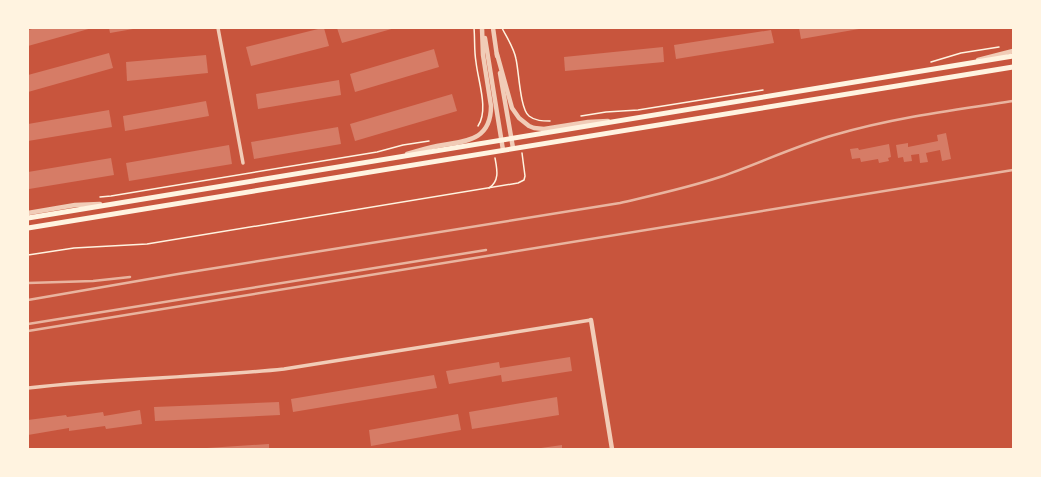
<svg xmlns="http://www.w3.org/2000/svg" width="1041" height="477" viewBox="0 0 1041 477" font-family="Figtree,sans-serif">
<rect width="100%" height="100%" fill="#c8553d"/>
<!-- building -->
<g fill="#d67c66">
<polygon points="36,28 92,28 28,46 28,30"/>
<polygon points="109,28 133,28 133,29 110,33"/>
<polygon points="322,28 324,28 329,46 251,66 246,47"/>
<polygon points="337,28 395,28 342,43"/>
<polygon points="799,28 859,28 859,29 801,39"/>
<polygon points="771,30 774,43 676,59 674,45"/>
<polygon points="663,47 664,62 565,71 564,57"/>
<polygon points="434,49 439,67 355,92 350,74"/>
<polygon points="109,53 113,68 28,92 28,75"/>
<polygon points="206,55 208,73 127,81 126,62"/>
<polygon points="339,80 341,95 258,109 256,94"/>
<polygon points="452,94 457,111 355,141 350,124"/>
<polygon points="206,101 209,116 125,131 123,116"/>
<polygon points="109,110 112,127 28,141 28,124"/>
<polygon points="338,127 341,144 254,159 251,142"/>
<polygon points="946,133 951,159 942,161 940,150 926,153 928,162 920,163 919,154 911,155 912,161 904,162 903,157 898,158 896,145 908,143 908,147 938,141 937,135"/>
<polygon points="889,144 891,157 888,158 889,161 879,163 878,159 861,162 860,158 852,159 850,149 858,148 859,150"/>
<polygon points="229,145 232,164 129,181 126,163"/>
<polygon points="111,158 114,175 29,189 28,172"/>
<polygon points="570,357 572,371 502,382 501,375 449,384 446,371 499,362 500,368"/>
<polygon points="434,375 437,388 293,412 291,399"/>
<polygon points="557,397 559,415 472,429 469,412"/>
<polygon points="279,402 280,415 155,421 154,407"/>
<polygon points="140,410 142,424 106,429 105,426 69,431 69,428 28,435 28,420 66,415 67,417 103,412 104,416"/>
<polygon points="458,414 461,430 371,446 369,430"/>
<polygon points="269,444 269,449 207,449 207,448"/>
<polygon points="562,445 562,449 541,449 541,448"/>
</g>
<g fill="none" stroke-linecap="round" stroke-linejoin="round">
<!-- path -->
<g stroke="#fff3e0" stroke-width="1.5">
<path d="M474 28C475 39 474 51 476 62 478 81 489 110 478 126"/>
<path d="M502 28C507 38 514 48 516 59 519 72 520 109 529 116 535 121 543 121 550 121"/>
<polyline points="931,62 961,53 999,47"/>
<polyline points="581,116 606,112 638,110 763,90"/>
<path d="M489 188C500 181 497 169 495 158"/>
<polyline points="100,197 111,196 377,152 403,145 429,141"/>
<polyline points="28,255 74,248 147,244 518,183 524,180 525,176 522,153"/>
</g>
<!-- minor -->
<g stroke="#f1ccb7" stroke-width="3.5">
<polyline points="218,28 243,163"/>
<path d="M28 388C113 378 199 378 284 369L591 320"/>
</g>
<!-- tertiary -->
<g stroke="#f1ccb7" stroke-width="4.5">
<polyline points="493,28 497,56"/>
<polyline points="485,38 503,150"/>
<polyline points="497,54 512,108 519,118 529,126 534,128 544,129 588,122 608,121"/>
<polyline points="978,60 1013,51"/>
<polyline points="500,73 513,148"/>
<path d="M407 154C417 151 427 148 437 146 464 141 491 142 491 106L483 55 482 28"/>
<polyline points="28,213 75,205 100,204"/>
<polyline points="591,320 612,449"/>
</g>
<!-- secondary -->
<g stroke="#fff3e0" stroke-width="5">
<polyline points="28,218 1013,56"/>
<polyline points="28,228 1013,67"/>
</g>
<!-- rail -->
<g stroke="#e9b49f" stroke-width="2.5">
<polyline points="28,283 93,281 130,277"/>
<path d="M28 300 178 274 620 203C654 195 687 188 720 177 758 164 795 146 834 135 892 118 953 110 1013 101"/>
<polyline points="28,324 486,250"/>
<polyline points="28,331 1013,170"/>
</g>
</g>
<!-- border -->
<rect width="1041" height="477" fill="none" stroke="#fff3e0" stroke-width="58"/>
</svg>
